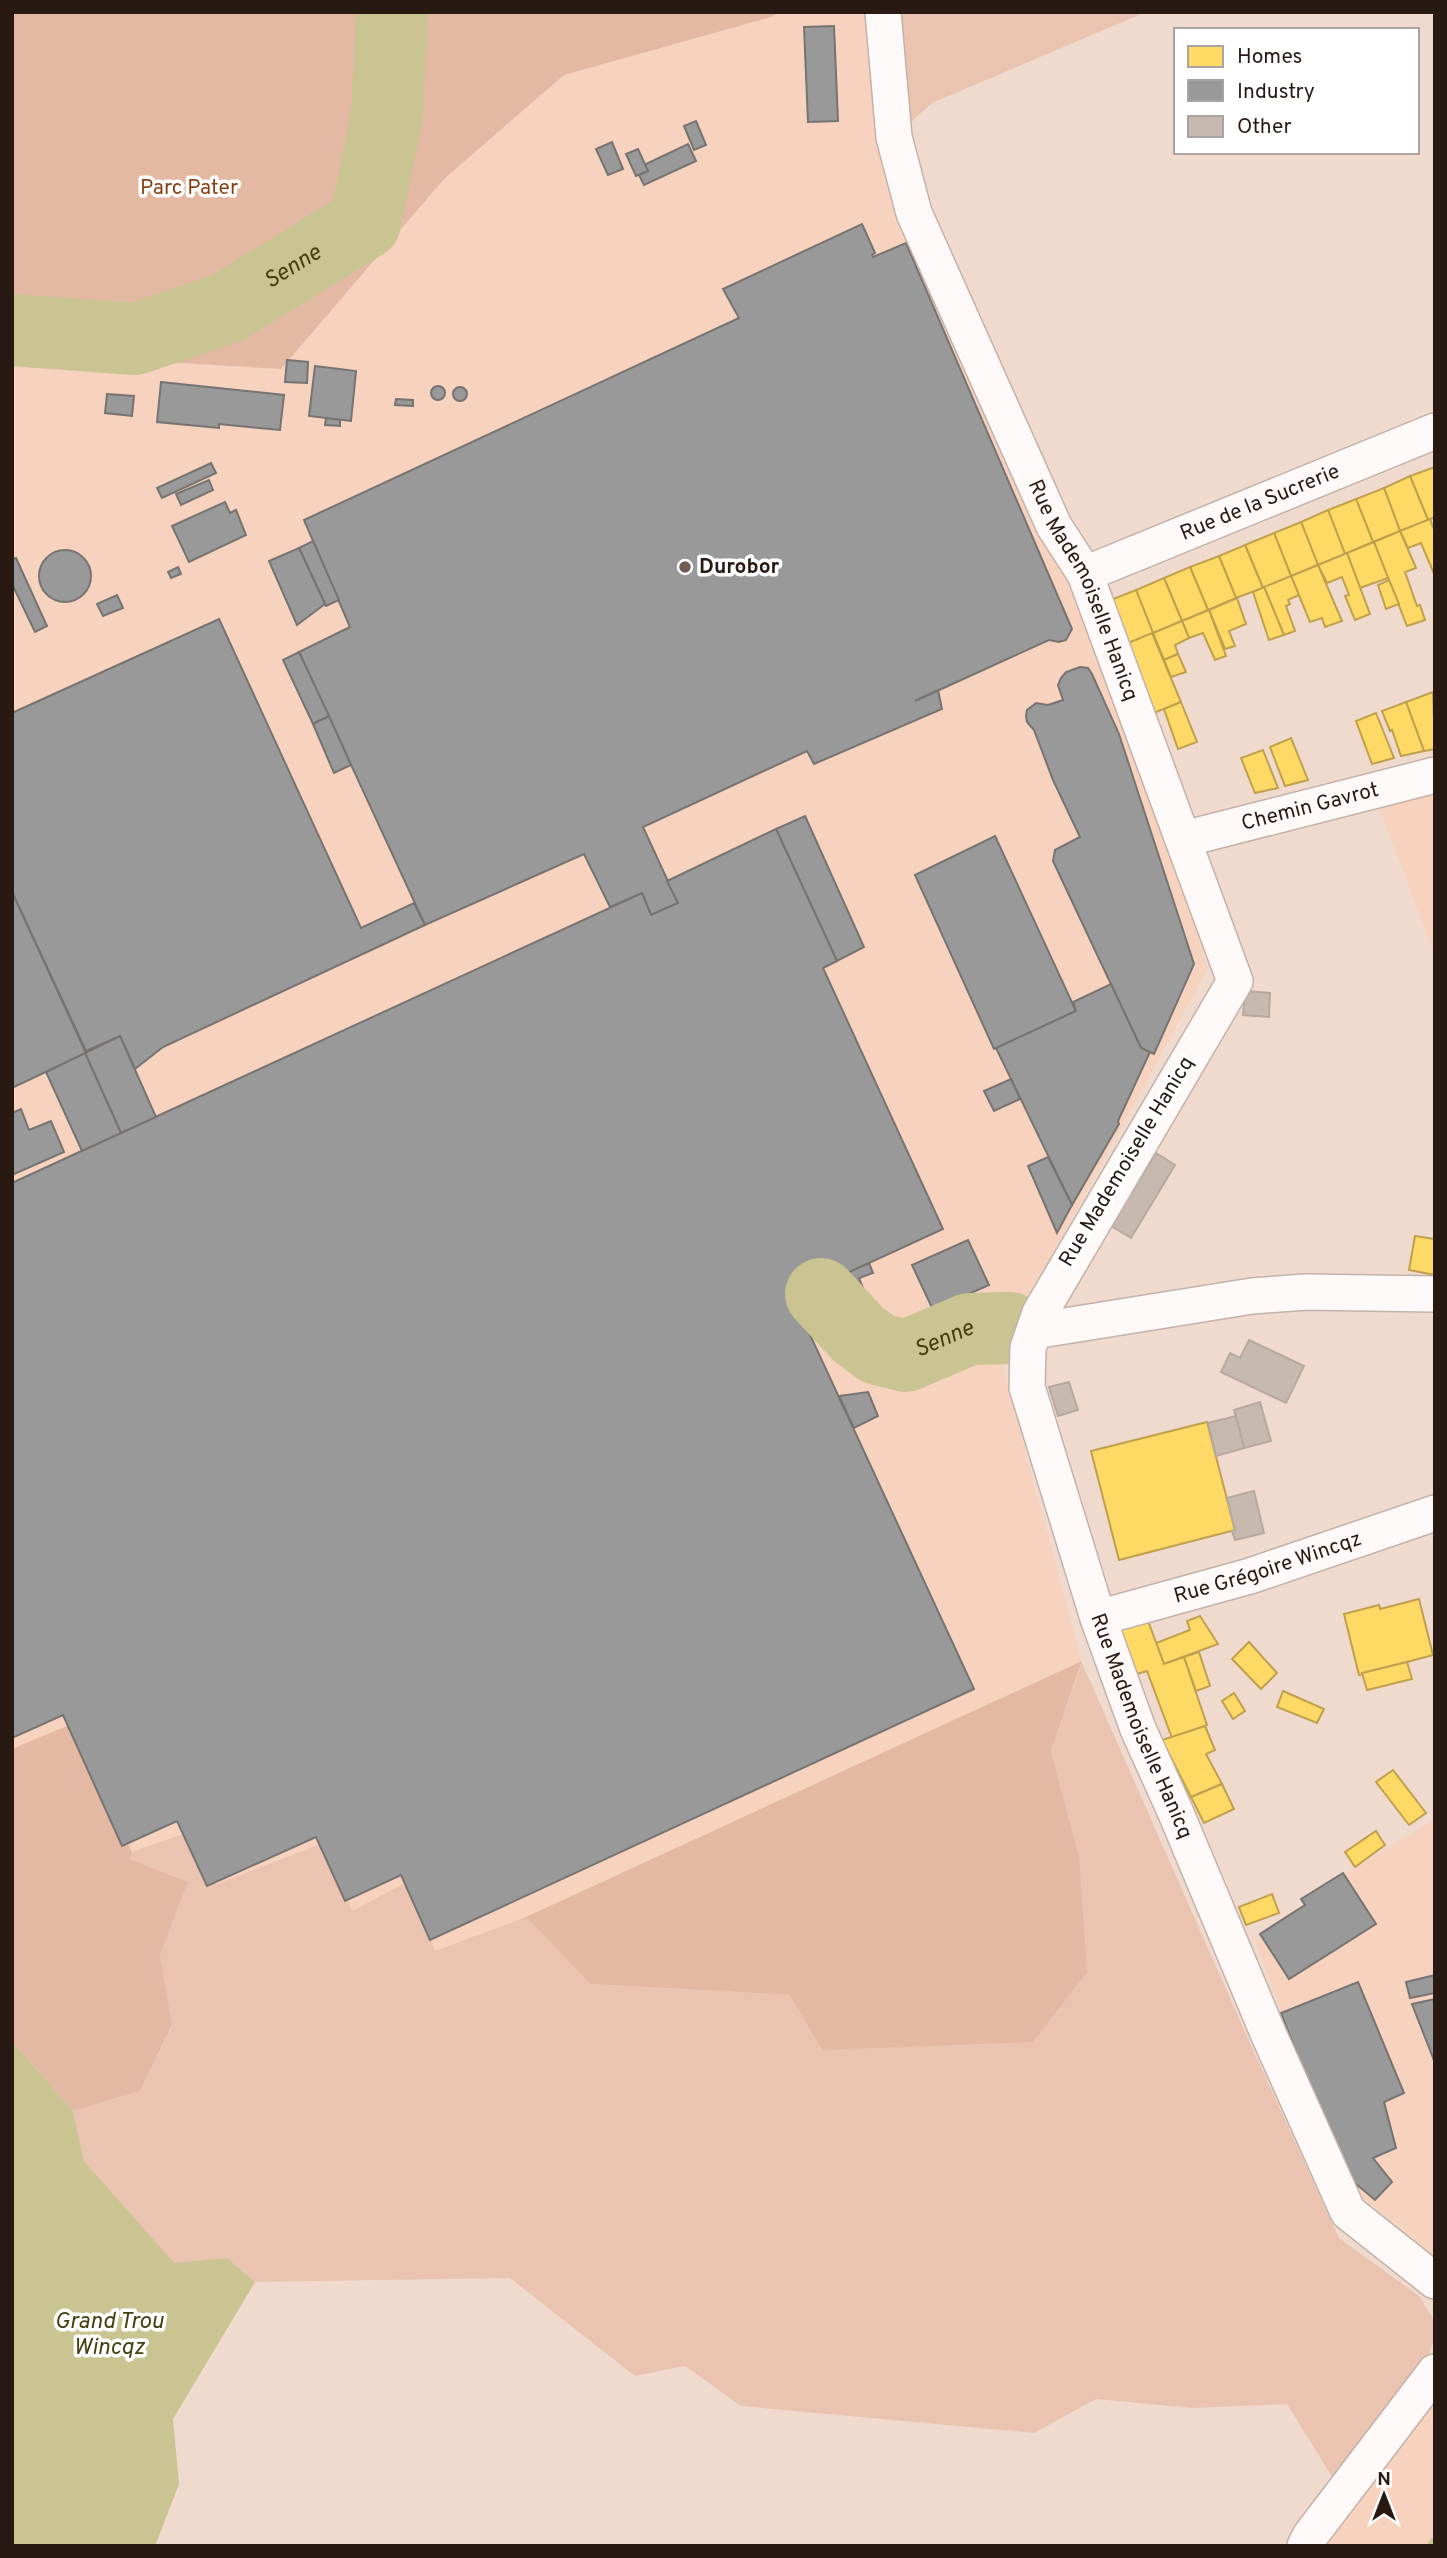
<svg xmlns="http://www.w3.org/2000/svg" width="1447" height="2558" viewBox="0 0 1447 2558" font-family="Overpass,sans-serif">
<rect width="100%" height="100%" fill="#f0dace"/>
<!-- built -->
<g fill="#f6d2bf">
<polygon points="780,12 883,12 894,137 879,150 1111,680 1208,968 1065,1231 998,1349 1082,1663 434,1960 130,1859 12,1761 12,353 281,369 444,179 564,75 770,17"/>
<polygon points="1435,790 1435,957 1379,806"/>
<polygon points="1435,1819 1435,2256 1345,2183 1255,1941 1262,1933 1313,1901 1343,1875"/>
<polygon points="1435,2401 1435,2546 1326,2546"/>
</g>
<!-- green -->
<g fill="#eac4b1">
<polygon points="883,12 1146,12 932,103 894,137"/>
<polygon points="1082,1663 1244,2030 1339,2238 1419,2296 1435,2322 1435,2340 1419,2372 1334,2480 1287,2404 1192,2408 1096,2399 1034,2433 741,2406 685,2366 635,2376 510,2278 255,2282 227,2258 174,2264 84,2161 73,2111 140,2091 172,2026 160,1955 188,1882 130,1859 132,1852 189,1832 217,1884 323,1843 352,1911 405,1883 435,1951 526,1917 590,1984 790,1995 1079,1856 1051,1751"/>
</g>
<!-- forest -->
<g fill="#e4b9a3">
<polygon points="12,12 780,12 771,17 564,75 444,179 281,369 12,353"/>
<polygon points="1082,1661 1051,1751 1079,1856 1087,1972 1033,2042 822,2050 790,1995 590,1984 526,1917"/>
<polygon points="74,1723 132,1852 130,1859 188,1882 160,1955 172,2025 140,2091 73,2111 12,2041 12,1749"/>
</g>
<!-- water -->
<polygon fill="#cac392" points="12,2041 73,2111 84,2161 174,2263 227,2258 255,2282 173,2419 179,2484 155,2546 12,2546"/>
<!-- homes -->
<g fill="#ffd966" stroke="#bea04d" stroke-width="2">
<polygon points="1435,467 1435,517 1428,520 1410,476"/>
<polygon points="1410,476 1428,520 1400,531 1384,488"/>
<polygon points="1384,488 1400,531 1373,542 1356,499"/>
<polygon points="1356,499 1373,542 1345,554 1328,510"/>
<polygon points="1328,510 1345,554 1318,565 1301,522"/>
<polygon points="1430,519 1435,532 1435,576 1421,543 1408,548 1400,531"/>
<polygon points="1301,522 1318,565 1291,576 1274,533"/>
<polygon points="1400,531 1416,568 1405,572 1417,606 1420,605 1425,620 1407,626 1374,542"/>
<polygon points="1274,533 1291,576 1263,588 1245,545"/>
<polygon points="1374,542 1388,578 1360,588 1347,553"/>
<polygon points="1245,545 1263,588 1236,598 1219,556"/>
<polygon points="1347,553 1370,614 1355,620 1345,596 1349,595 1342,577 1327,583 1318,565"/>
<polygon points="1219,556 1236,598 1208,610 1190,567"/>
<polygon points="1318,565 1342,621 1325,627 1322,618 1310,622 1291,576"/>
<polygon points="1190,567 1208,610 1182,621 1164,578"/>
<polygon points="1291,576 1299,595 1288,600 1290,604 1286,606 1295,631 1284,635 1264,587"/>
<polygon points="1164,578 1182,621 1153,633 1136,590"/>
<polygon points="1389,580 1399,604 1386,609 1378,585"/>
<polygon points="1264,587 1284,635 1269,640 1253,592"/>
<polygon points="1136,590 1153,633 1126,644 1108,601"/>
<polygon points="1237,598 1246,624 1229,631 1235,646 1225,649 1209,610"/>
<polygon points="1209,610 1226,656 1215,660 1203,633 1189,638 1182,621"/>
<polygon points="1182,621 1189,638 1175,645 1178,654 1164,660 1153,633"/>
<polygon points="1152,633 1181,702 1154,713 1126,644"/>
<polygon points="1178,654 1186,672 1171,677 1164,660"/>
<polygon points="1433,692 1435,749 1424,751 1406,702"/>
<polygon points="1181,702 1197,742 1178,749 1164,709"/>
<polygon points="1406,702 1424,751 1401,756 1392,730 1390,731 1382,711"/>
<polygon points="1376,713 1394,758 1372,764 1356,721"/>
<polygon points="1291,738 1308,780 1285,786 1270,747"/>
<polygon points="1263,750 1278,788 1255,793 1241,758"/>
<polygon points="1415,1236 1435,1239 1435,1275 1409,1270"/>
<polygon points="1207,1422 1235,1530 1119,1560 1091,1451"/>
<polygon points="1419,1599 1433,1655 1359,1675 1344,1614 1379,1605 1380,1609"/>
<polygon points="1200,1616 1218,1644 1164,1664 1156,1643 1190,1630 1187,1621"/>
<polygon points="1147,1618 1164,1664 1184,1657 1207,1725 1172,1738 1147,1671 1137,1674 1120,1627"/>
<polygon points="1249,1642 1277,1673 1261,1689 1232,1659"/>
<polygon points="1199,1652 1210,1686 1196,1691 1184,1657"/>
<polygon points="1407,1662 1412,1679 1367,1690 1362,1673"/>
<polygon points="1283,1691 1324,1709 1317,1723 1277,1707"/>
<polygon points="1234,1693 1245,1711 1233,1719 1222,1701"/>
<polygon points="1205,1726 1215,1750 1206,1754 1222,1784 1191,1797 1162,1740"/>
<polygon points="1393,1770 1426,1813 1409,1825 1376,1782"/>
<polygon points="1222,1784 1234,1809 1204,1823 1191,1797"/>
<polygon points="1376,1831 1385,1845 1355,1867 1345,1852"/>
<polygon points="1272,1894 1279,1913 1246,1925 1239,1907"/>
</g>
<!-- industry -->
<g fill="#999" stroke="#777371" stroke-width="2">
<polygon points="834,26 838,121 808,122 804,27"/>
<polygon points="696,121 706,145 694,150 684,126"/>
<polygon points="612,142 623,169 608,175 596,149"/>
<polygon points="688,144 696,161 644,185 639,175 648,171 644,165"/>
<polygon points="638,149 648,171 636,176 626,154"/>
<polygon points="862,224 875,253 872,255 873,257 906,243 1072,629 1066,640 1059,642 1049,640 915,701 938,690 942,709 814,764 807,751 643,827 678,903 651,915 642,893 610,907 584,854 425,925 299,652 350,627 304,520 739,318 723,289"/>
<polygon points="287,360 308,362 307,383 285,382"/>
<polygon points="315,366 356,371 351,421 309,416"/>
<polygon points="161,382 284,395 280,430 219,424 219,428 157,422"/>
<circle cx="438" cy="393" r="7"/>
<circle cx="460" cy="394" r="7"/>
<polygon points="107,394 134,396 132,416 105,413"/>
<polygon points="396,399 413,400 413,406 395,405"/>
<polygon points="326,418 340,420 340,426 325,425"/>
<polygon points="211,463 216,473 162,498 157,488"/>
<polygon points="209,480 213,490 181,505 176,494"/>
<polygon points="225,502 230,513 236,510 246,535 189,562 172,526"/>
<polygon points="313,541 339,600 326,606 299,548"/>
<polygon points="299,548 325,604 297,625 269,561"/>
<circle cx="65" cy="576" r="26"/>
<polygon points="16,558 47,626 35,632 12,584 12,559"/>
<polygon points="178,567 181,574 171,578 168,572"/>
<polygon points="117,595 123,608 103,616 97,604"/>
<polygon points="219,619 361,928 414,903 425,925 163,1047 135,1069 120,1036 86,1051 12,892 12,713"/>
<polygon points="299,652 329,716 313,724 283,660"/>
<polygon points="1080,667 1088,668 1092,674 1119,734 1194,964 1154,1054 1141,1048 1053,861 1055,850 1080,837 1053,780 1034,730 1027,722 1026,716 1027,710 1036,703 1048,705 1063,700 1058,685 1061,678 1066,672"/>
<polygon points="329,716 351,765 334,773 313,724"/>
<polygon points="805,816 864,947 837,961 776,829"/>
<polygon points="776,829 837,961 823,968 943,1229 793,1298 974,1689 430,1940 401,1875 345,1901 316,1837 207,1886 177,1821 122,1846 63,1715 12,1738 12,1183 642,893 651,915 678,903 667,881"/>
<polygon points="995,836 1076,1011 994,1049 915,875"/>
<polygon points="12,892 86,1053 12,1088"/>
<polygon points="1111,984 1141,1048 1150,1052 1118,1121 1119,1124 1072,1205 996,1048 1076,1011 1073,1002"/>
<polygon points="120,1036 156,1117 121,1133 85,1053"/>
<polygon points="85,1053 121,1133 82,1151 46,1072"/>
<polygon points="1011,1079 1020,1099 994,1111 984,1091"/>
<polygon points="21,1109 29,1130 51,1121 64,1152 12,1175 12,1113"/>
<polygon points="1048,1157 1072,1205 1057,1233 1028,1166"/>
<polygon points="968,1240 989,1285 933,1310 912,1265"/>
<polygon points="869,1263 873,1273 859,1278 863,1288 850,1293 843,1275"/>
<polygon points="868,1392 878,1416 854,1428 839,1396"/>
<polygon points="1343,1873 1376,1924 1289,1979 1260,1934 1305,1905 1301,1899"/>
<polygon points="1435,1975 1435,1993 1410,1998 1406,1982"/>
<polygon points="1358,1982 1404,2093 1384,2102 1396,2148 1373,2158 1392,2182 1375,2200 1337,2168 1320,2114 1281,2013"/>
<polygon points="1435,1999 1435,2063 1412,2004"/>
</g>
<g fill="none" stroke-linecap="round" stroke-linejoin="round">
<!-- stream -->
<polyline stroke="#cac392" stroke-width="12" points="1433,2546 1435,2543"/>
<!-- river -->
<g stroke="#cac392" stroke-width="72">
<path id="s1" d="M12 330 135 339 227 308 365 223 387 114 392 12"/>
<path id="s2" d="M821 1294 858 1334 878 1349 906 1356 969 1329 1010 1328"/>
</g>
</g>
<!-- building -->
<g fill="#c8b9ae" stroke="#b8a99e" stroke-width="2">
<polygon points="1245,991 1270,993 1269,1017 1243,1015"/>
<polygon points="1156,1153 1175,1165 1131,1238 1111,1226"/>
<polygon points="1249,1340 1304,1366 1286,1403 1221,1372 1230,1353 1240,1358"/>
<polygon points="1069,1382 1078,1410 1058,1416 1049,1387"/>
<polygon points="1260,1402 1271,1441 1244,1448 1234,1410"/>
<polygon points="1236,1416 1244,1448 1216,1456 1208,1423"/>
<polygon points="1254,1491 1264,1533 1235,1540 1232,1531 1235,1530 1227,1498"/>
</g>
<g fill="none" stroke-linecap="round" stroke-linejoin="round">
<!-- street casing -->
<g stroke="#c3b2a9" stroke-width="38">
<g id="street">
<path id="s3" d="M883 12 894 137 914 213 1054 526 1085 574 1235 981 1040 1313 1028 1348 1027 1387 1098 1618 1138 1729 1175 1811 1268 2033 1348 2212 1435 2281"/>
<path id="s4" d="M1085 574 1435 431"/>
<path id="s5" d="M1184 839 1435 775"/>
<polyline points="1034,1331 1252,1296 1306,1292 1435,1294"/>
<path id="s6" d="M1098 1618 1250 1576 1435 1513"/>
<polyline points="1305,2546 1310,2536 1435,2372"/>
</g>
</g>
<!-- street -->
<use href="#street" stroke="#fdf9f8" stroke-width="35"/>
</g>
<!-- markers -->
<circle fill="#6e5d54" stroke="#fff" stroke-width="2.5" cx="685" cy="567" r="7"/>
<g text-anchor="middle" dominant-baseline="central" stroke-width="7" stroke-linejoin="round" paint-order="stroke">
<!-- park labels -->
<g font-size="21" fill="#883f12" stroke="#fff">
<text x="189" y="188">Parc Pater</text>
</g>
<!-- street labels -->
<g font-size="21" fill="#281a13" stroke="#fff">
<text stroke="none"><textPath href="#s4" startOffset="189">Rue de la Sucrerie</textPath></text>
<text stroke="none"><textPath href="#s3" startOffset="618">Rue Mademoiselle Hanicq</textPath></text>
<text stroke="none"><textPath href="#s5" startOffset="130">Chemin Gavrot</textPath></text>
<text transform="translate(1127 1162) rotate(-59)">Rue Mademoiselle Hanicq</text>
<text stroke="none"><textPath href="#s6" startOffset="177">Rue Grégoire Wincqz</textPath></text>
<text stroke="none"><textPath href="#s3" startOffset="1857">Rue Mademoiselle Hanicq</textPath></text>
</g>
<!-- poi labels -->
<g font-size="21" font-weight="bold" fill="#281a13" stroke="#fff" text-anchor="start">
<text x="699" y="567">Durobor</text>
</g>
<!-- water labels -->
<g font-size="23" font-style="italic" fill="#43410f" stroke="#fff">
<text stroke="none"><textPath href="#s1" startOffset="298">Senne</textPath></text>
<text stroke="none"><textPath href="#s2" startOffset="150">Senne</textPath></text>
<text x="109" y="2322">Grand Trou<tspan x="109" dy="26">Wincqz</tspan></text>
</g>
</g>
<!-- border -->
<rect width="1447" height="2558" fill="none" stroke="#281a13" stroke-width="28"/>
<!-- legend -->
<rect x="1174" y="28" width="245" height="126" fill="#ffffff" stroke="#a9a3a1" stroke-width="2"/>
<rect x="1188" y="46" width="35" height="21" fill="#ffd966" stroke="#a9a3a1" stroke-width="2"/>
<text x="1237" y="63" font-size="21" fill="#281a13">Homes</text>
<rect x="1188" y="80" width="35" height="21" fill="#999999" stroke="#a9a3a1" stroke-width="2"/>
<text x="1237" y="98" font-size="21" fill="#281a13">Industry</text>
<rect x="1188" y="116" width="35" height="21" fill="#c8b9ae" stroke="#a9a3a1" stroke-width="2"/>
<text x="1237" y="133" font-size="21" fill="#281a13">Other</text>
<!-- north arrow -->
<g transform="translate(1384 2495)" stroke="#ffffff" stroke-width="5" paint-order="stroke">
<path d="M0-5L12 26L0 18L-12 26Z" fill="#281a13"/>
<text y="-10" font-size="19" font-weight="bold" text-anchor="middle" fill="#281a13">N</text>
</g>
</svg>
